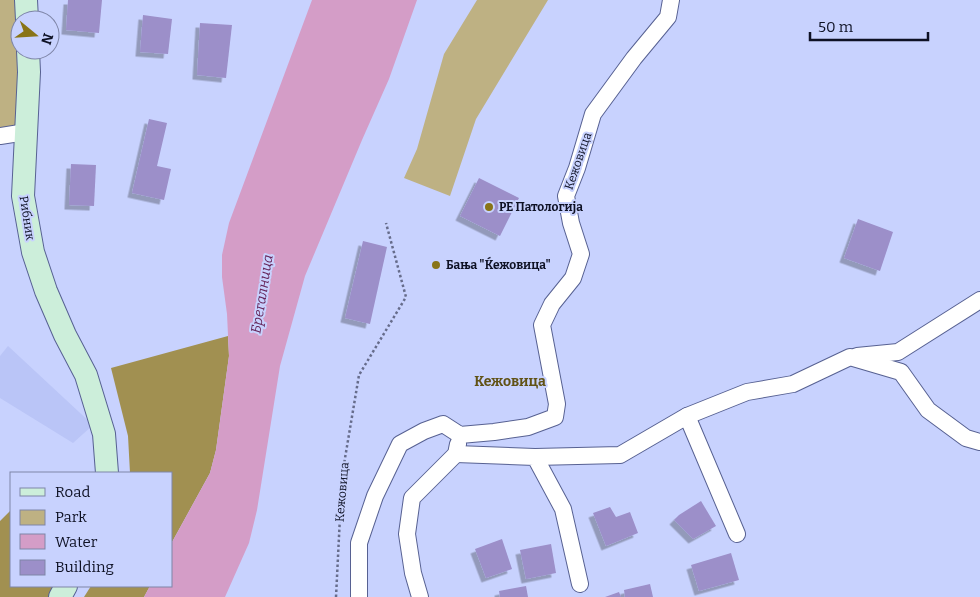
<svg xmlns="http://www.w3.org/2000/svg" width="980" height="597" viewBox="0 0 980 597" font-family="Bitter,serif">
<defs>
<filter id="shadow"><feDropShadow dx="-4.5" dy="4.5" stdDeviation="0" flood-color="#0004"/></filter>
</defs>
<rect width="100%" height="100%" fill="#c8d2fe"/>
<!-- built -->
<polygon fill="#bac5f7" points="8,346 93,425 73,443 0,398 0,356"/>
<!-- green -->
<g fill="#beb183">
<polygon points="0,0 26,0 20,20 20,50 26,132 0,136"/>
<polygon points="477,0 548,0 476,119 450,196 404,178 417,149 444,54"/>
</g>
<!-- forest -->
<g fill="#a19051">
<polygon points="228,336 229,356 216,450 210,473 171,544 171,473 130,473 128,436 111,368"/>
<polygon points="11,510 11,586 58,586 51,597 0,597 0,521"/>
<polygon points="91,586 150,586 144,597 84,597"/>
</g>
<!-- water -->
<polygon fill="#d49dc7" points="312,0 417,0 389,79 362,140 305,276 280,366 257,510 249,543 225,597 144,597 150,586 171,586 171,544 210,473 216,450 229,356 227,314 222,277 222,255 229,223"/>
<!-- building -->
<g fill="#9c8fc9" filter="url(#shadow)">
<polygon points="68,0 102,0 99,33 66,30"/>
<polygon points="143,15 172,19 168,54 140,52"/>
<polygon points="200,23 232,25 226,78 197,75"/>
<polygon points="149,119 167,123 157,166 171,169 164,200 132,193"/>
<polygon points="71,164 96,165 94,206 69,205"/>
<polygon points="479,178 519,198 500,236 460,216"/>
<polygon points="858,219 893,232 880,271 844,258"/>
<polygon points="363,241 387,247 370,324 345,318"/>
<polygon points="701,501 716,526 693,539 674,520 679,515"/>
<polygon points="610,507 616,517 630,512 638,533 606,546 593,513"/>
<polygon points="502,539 512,569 486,578 475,549"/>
<polygon points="551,544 556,573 526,579 520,550"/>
<polygon points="731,553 739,580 699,591 691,565"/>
<polygon points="650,584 653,597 625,597 624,590"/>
<polygon points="526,586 528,597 500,597 499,591"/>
<polygon points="619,592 621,597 605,597"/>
</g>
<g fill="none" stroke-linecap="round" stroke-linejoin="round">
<!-- minor casing -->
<g stroke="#576192" stroke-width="18">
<g id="minor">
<polyline points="0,136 26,132"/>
<polyline points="857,356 898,352 980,300"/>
<polyline points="687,416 747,392 793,384 850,357 901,372 928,410 966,438 980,442"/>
<polyline points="456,454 535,457 563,509 580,584"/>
<polyline points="535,457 620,455 687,416 737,534"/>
<polyline points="359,597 359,543 375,496 400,444 424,431 443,424 460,435 494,432 528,427 555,417 557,404 542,325 552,304 573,278 581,254 571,223 566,196 577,168 593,114 634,58 668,17 671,0"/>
<polyline points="420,597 413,573 407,534 412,498 456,454 458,444"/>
</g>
</g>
<!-- secondary casing -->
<g stroke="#576192" stroke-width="24">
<g id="secondary">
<polyline points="26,0 27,20"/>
<polyline points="28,50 29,72 23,196 33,252 46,291 65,335 86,375 104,434 107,473"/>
<polyline points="60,597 66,586"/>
</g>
</g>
<!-- path -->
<polyline stroke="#666c8b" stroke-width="2.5" stroke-dasharray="2.5 2.5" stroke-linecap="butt" points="336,597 342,476 359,375 406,297 386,223"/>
<!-- minor -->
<use href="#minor" stroke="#fff" stroke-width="16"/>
<!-- secondary -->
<use href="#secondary" stroke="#cceeda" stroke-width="22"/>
</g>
<!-- markers -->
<g fill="#897417" stroke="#c8d2fe" stroke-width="2">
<circle cx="489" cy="207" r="5"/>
<circle cx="436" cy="265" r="5"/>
</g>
<g text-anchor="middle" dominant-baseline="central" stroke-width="4" stroke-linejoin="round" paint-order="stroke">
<!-- street labels -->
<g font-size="12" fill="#0e1124" stroke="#c8d2fe">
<text transform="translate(578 161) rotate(-71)">Кежовица</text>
<text transform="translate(27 218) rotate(81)">Рибник</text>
<text transform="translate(342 492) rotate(-85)">Кежовица</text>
</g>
<!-- poi labels -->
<g font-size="12" font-weight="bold" fill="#0e1124" stroke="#c8d2fe" text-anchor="start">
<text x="499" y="207">РЕ Патологија</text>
<text x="446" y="265">Бања "Ќежовица"</text>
</g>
<!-- water labels -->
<g font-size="14" font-style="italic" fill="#66265b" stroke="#c8d2fe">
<text transform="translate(262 294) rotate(-81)">Брегалница</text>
</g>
<!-- neighbourhood labels -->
<g font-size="14" font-weight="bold" fill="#615215" stroke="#c8d2fe">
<text x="510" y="381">Кежовица</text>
</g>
</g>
<!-- legend -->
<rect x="10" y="472" width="162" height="115" fill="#c8d2fe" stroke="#7e85a7"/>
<rect x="20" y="488" width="25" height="8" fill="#cceeda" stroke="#7e85a7"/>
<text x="55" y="497" font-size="15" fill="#0e1124">Road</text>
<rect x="20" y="510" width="25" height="15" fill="#beb183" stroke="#7e85a7"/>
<text x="55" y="522" font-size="15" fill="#0e1124">Park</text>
<rect x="20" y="534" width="25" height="15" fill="#d49dc7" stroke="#7e85a7"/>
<text x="55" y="547" font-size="15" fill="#0e1124">Water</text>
<rect x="20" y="560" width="25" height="15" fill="#9c8fc9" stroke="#7e85a7"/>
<text x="55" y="572" font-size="15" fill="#0e1124">Building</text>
<!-- north arrow -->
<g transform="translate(35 35) rotate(108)"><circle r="24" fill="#c8d2fe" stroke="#7e85a7"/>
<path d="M0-4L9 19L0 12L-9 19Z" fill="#897417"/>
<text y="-8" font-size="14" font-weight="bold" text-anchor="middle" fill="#0e1124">N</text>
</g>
<!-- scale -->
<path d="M810 32v8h118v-8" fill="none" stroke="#0e1124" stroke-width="2.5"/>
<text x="818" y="32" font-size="15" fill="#0e1124" stroke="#c8d2fe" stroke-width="4" paint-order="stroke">50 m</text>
</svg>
